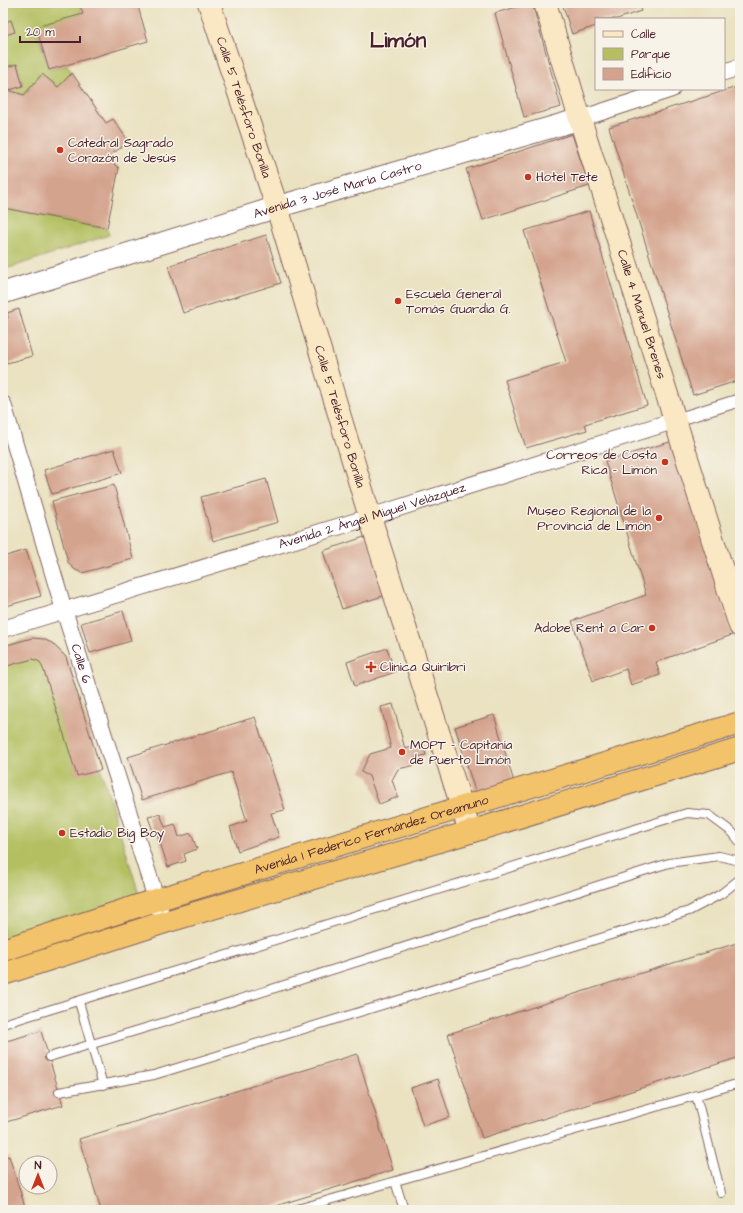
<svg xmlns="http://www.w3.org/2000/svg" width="743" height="1213" viewBox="0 0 743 1213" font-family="'Architects Daughter',sans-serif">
<rect width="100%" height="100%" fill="#f7f3e8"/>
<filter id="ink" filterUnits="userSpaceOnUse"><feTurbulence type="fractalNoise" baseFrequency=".025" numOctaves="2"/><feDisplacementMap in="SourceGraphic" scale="8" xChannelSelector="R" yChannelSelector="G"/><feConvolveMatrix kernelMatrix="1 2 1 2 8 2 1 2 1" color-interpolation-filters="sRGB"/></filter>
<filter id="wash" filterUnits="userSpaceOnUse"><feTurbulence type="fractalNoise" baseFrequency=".012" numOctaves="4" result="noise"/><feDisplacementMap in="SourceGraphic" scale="16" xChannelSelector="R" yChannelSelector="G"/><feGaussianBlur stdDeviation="0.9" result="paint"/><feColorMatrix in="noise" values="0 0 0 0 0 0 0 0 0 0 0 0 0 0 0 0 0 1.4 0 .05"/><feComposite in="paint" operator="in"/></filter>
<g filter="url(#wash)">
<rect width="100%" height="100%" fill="#eae2c1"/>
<!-- green -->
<g fill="#b3bf61" stroke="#7e6f46">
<polygon points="3,3 79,3 83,14 36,28 49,70 67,65 72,73 58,87 42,74 24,95 9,90 23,85 17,64 3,68"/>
<polygon points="3,208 107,228 109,235 3,270"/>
<path d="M32 638C49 639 55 644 66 657L140 897 3 941V646Z"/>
</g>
<g id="blocks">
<!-- building -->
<g fill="#d4a38d">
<polygon points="79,3 137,3 148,41 49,70 36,27 83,14"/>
<polygon points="532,3 561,107 524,117 495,13"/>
<polygon points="562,3 638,3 641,11 617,19 596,19 596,26 572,34"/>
<polygon points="11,20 15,32 3,36 3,23"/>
<polygon points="17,64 23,86 3,92 3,68"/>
<polygon points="72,73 106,123 113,119 129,142 106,158 119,168 107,228 3,208 3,111 8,90 24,95 42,74 58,87"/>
<polygon points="740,86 740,380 693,395 609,127"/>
<polygon points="572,134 589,186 483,220 466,169"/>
<polygon points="589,211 647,405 585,424 587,430 526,448 505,380 566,362 524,231"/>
<polygon points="266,235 281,283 183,313 168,266"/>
<polygon points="19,309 32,356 7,363 3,347 3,322 8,318 7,313"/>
<polygon points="673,441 732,635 656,662 660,675 631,685 626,669 593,681 572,621 646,595 605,461"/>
<polygon points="114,449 122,473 52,494 44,470"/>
<polygon points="266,479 278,522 213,541 201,497"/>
<polygon points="114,485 133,559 82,573 74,569 68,562 52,501"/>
<polygon points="367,536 386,595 342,609 323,551"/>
<polygon points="26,550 41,596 3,607 3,557"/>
<polygon points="123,611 131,641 90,653 81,623"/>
<polygon points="32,638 43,639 52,643 66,657 101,770 77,776 44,671 40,662 33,659 3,667 3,646"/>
<polygon points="387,648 395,672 355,686 347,662"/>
<polygon points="393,704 405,749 423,744 426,755 414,758 416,765 398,769 392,780 398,797 379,804 369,776 361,772 370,754 391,748 381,707"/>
<polygon points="494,715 514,782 476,794 455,727"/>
<polygon points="255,717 285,810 271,813 279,837 238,851 230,827 247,821 231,772 142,800 128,757"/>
<polygon points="160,814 165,827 175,824 179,837 191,833 197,849 184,854 186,861 168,867 156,830 153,831 148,817"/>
<polygon points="740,942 740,1057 482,1138 448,1034"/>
<polygon points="41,1031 63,1105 3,1123 3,1042"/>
<polygon points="357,1054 393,1170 262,1210 101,1210 79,1139"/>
<polygon points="438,1079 450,1117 423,1126 411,1088"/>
<polygon points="9,1156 26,1210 3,1210 3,1158"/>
</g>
</g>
</g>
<g filter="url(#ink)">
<use href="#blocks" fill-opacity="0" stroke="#826360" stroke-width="1"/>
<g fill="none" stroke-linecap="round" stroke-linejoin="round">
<!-- service casing -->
<g stroke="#826360" stroke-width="10">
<g id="service">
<polyline points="79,1002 103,1085"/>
<polyline points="3,1024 687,813 709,815 732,832 740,842"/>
<polyline points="49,1057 215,1007 669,863 719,856 740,861"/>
<polyline points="59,1092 154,1075 689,911 721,894 740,879"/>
<polyline points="696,1095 721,1193"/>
<polyline points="395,1181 404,1210"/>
<polyline points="294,1210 740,1083"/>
</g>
</g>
<!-- pedestrian casing -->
<g stroke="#826360" stroke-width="14">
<polyline id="pedestrian" points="676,420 740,400"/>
</g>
<!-- minor casing -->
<g stroke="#826360" stroke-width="18">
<g id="minor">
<polyline points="724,72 740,67"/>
<polyline points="580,119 672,89"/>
<path id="s1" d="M3 404 64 610 160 911"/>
<path id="s2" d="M3 629 370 517 676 420"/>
</g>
</g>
<!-- tertiary casing -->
<g stroke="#826360" stroke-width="23">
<g id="tertiary">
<path id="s3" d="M3 293 277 207 580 119"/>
</g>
</g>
<!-- secondary casing -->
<g stroke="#826360" stroke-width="24">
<g id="secondary">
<path id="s4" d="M209 3 277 207 370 517 470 832"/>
<path id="s5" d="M545 3 580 119 740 626"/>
</g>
</g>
<!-- trunk casing -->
<g stroke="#826360" stroke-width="24">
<g id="trunk">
<path id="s6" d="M3 950 156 900 740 723"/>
<polyline points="3,974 165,922 470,832 740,749"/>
</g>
</g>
<!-- service -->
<use href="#service" stroke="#fff" stroke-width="8"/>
<!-- pedestrian -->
<use href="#pedestrian" stroke="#fff" stroke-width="12"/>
<!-- minor -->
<use href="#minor" stroke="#fff" stroke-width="16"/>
<!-- tertiary -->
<use href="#tertiary" stroke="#fff" stroke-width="21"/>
<!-- secondary -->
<use href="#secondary" stroke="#fae7c3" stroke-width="22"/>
<!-- trunk -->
<use href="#trunk" stroke="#f2c36a" stroke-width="22"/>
</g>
</g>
<!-- markers -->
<g fill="#c8321e" stroke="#f7f3e8" stroke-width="1.5">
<circle cx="60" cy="150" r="4"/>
<circle cx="528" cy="177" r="4"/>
<circle cx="398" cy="301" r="4"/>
<circle cx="665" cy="462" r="4"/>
<circle cx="659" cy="518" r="4"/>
<circle cx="652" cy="628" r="4"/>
<path d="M369 661h4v4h4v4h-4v4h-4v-4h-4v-4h4z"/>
<circle cx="402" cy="752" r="4"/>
<circle cx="62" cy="833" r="4"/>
</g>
<g text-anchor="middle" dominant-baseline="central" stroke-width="3" stroke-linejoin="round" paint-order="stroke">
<!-- street labels -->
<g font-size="13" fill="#4a1f2b" stroke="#f7f3e8">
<text stroke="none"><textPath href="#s4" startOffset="110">Calle 5 Telésforo Bonilla</textPath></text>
<text stroke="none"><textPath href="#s3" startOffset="350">Avenida 3 José María Castro</textPath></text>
<text stroke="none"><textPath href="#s5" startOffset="326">Calle 4 Manuel Brenes</textPath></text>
<text stroke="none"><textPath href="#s4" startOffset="434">Calle 5 Telésforo Bonilla</textPath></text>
<text stroke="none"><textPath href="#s2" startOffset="386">Avenida 2 Ángel Miguel Velázquez</textPath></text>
<text stroke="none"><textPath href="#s1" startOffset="271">Calle 6</textPath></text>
<text stroke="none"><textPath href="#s6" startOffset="386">Avenida 1 Federico Fernández Oreamuno</textPath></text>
</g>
<!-- poi labels -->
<g font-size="13" fill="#4a1f2b" stroke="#f7f3e8" text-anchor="start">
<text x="68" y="143">Catedral Sagrado<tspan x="68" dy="15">Corazón de Jesús</tspan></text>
<text x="536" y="177">Hotel Tete</text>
<text x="406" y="294">Escuela General<tspan x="406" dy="15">Tomás Guardia G.</tspan></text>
<text x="657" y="455" text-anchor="end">Correos de Costa<tspan x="657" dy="15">Rica - Limón</tspan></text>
<text x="651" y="511" text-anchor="end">Museo Regional de la<tspan x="651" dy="15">Provincia de Limón</tspan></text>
<text x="644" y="628" text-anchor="end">Adobe Rent a Car</text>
<text x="380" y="667">Clínica Quiribri</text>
<text x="410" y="745">MOPT - Capitanía<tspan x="410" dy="15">de Puerto Limón</tspan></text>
<text x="70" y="833">Estadio Big Boy</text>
</g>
<!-- town labels -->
<g font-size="21" font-weight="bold" fill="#4a1f2b" stroke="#f7f3e8">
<text x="398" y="40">Limón</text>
</g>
</g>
<!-- margin -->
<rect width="743" height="1213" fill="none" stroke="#f7f3e8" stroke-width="16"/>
<!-- legend -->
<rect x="595" y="18" width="130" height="72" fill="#f7f3e8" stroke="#b29e9c"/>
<rect x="603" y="31" width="20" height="6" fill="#fae7c3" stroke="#b29e9c"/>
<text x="631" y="38" font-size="12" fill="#4a1f2b">Calle</text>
<rect x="603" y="48" width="20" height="12" fill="#b3bf61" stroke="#b29e9c"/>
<text x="631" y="58" font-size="12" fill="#4a1f2b">Parque</text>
<rect x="603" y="68" width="20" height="12" fill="#d4a38d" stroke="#b29e9c"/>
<text x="631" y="78" font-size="12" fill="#4a1f2b">Edificio</text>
<!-- north arrow -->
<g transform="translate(38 1175)"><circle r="19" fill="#f7f3e8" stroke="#b29e9c"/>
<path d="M0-3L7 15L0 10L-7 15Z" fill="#c8321e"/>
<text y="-6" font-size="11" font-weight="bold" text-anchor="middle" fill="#4a1f2b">N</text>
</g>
<!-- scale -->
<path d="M20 36v6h60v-6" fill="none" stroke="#4a1f2b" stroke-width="2"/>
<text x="26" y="36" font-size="12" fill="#4a1f2b" stroke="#f7f3e8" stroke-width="3" paint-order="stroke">20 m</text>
</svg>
